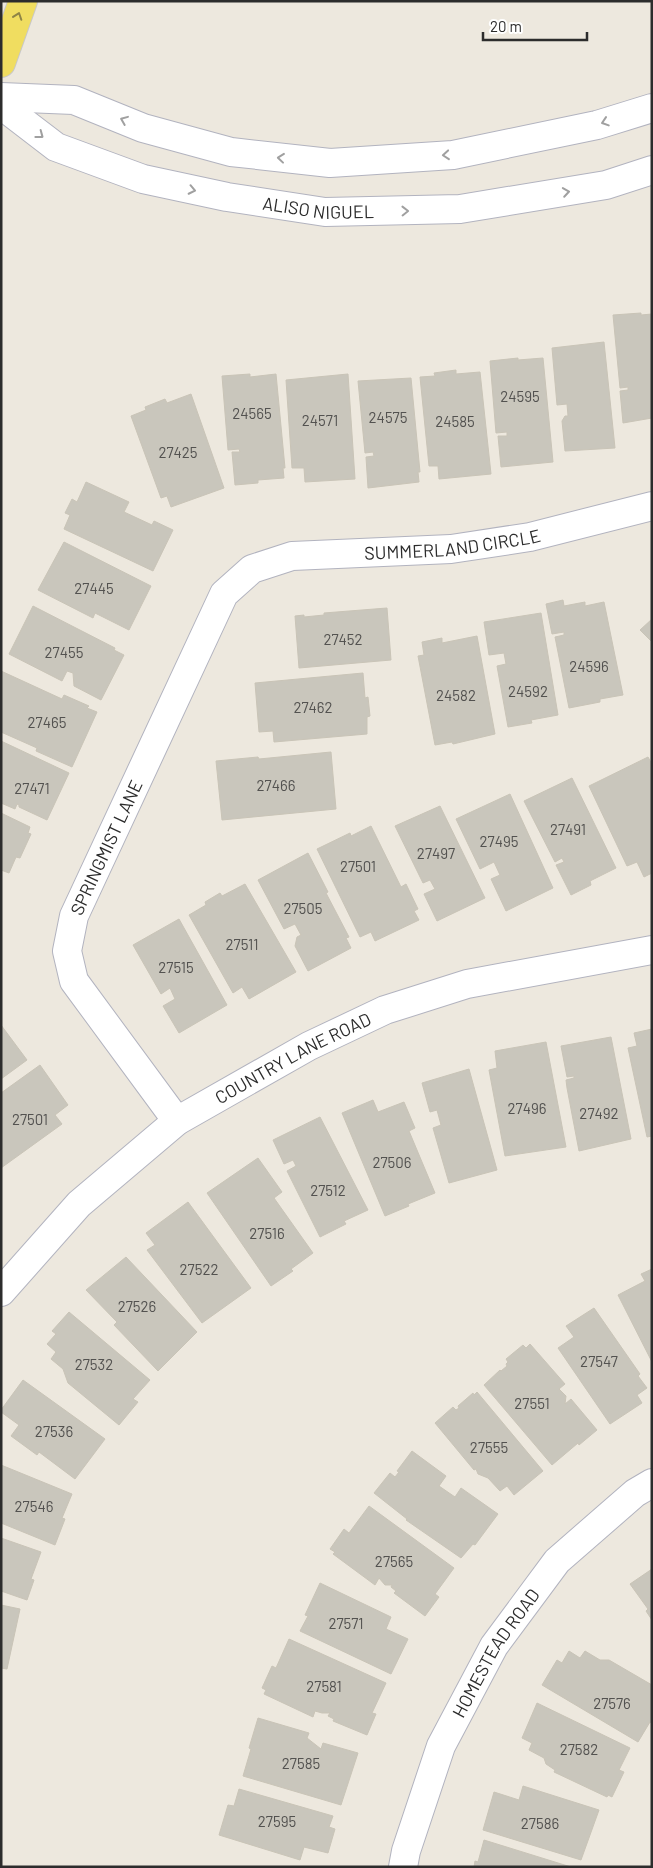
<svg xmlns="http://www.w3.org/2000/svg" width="653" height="1868" viewBox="0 0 653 1868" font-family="Barlow,sans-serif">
<rect width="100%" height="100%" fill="#ede8de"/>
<!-- building -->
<g fill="#c9c6bc" stroke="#c9c4b7">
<polygon points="641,313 641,315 652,314 652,418 623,423 620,391 628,390 628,387 620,388 613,315"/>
<polygon points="604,342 615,448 565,451 562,421 565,416 568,416 567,404 557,405 552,348"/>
<polygon points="518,358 518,360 543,358 553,462 501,467 498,436 507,436 507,432 496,433 490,361"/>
<polygon points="456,370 456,374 480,372 491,474 439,479 438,466 429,466 420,377 435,376 434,373"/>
<polygon points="250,374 250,377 276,374 285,468 283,468 284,478 258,480 258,483 235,485 232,452 240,452 239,449 228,450 222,376"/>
<polygon points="348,374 355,479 305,482 304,468 292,468 286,380"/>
<polygon points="411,378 420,472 418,472 419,482 368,488 366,457 374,456 373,452 365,453 358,381"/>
<polygon points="191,394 224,488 171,507 167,496 161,498 131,416 146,410 145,407 165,399 167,403"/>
<polygon points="86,482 129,502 124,512 152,525 154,521 173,530 153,571 64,529 70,515 65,513 72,499 77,502"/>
<polygon points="64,542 151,586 129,630 95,613 93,618 38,590"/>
<polygon points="563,600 564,606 585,602 585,606 604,602 623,695 600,699 600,702 569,708 555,637 564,635 564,632 552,634 546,604"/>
<polygon points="33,606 115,648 114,650 124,655 101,700 74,686 73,673 67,671 62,681 9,654"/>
<polygon points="387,608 391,660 299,668 295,616 304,615 304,617 324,615 324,613"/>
<polygon points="541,613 558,715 531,720 532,723 508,727 497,666 506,664 504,653 489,655 484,622"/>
<polygon points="652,619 652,642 640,630"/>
<polygon points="477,636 495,734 453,744 452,742 435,745 418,656 424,655 422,642 442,638 442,643"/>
<polygon points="1,671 62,699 64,695 89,706 87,708 97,712 72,767 36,751 37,748 1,732"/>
<polygon points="363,673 365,698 368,697 370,716 367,717 367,734 274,742 273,731 259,732 255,683"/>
<polygon points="1,741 69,773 47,820 19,807 19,805 17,804 15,809 1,803"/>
<polygon points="331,752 336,809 222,820 216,761 258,757 259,759"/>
<polygon points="648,757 652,764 652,873 644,877 637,862 627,866 589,786"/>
<polygon points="572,778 616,868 590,881 591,885 571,895 556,865 564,862 562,858 555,862 524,801"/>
<polygon points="510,794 553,888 506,911 491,879 500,875 494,862 480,869 456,819"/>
<polygon points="440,806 485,898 437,921 424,894 435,889 430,880 423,883 395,826"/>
<polygon points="1,813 30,827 28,833 31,834 20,858 16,857 9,873 1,870"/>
<polygon points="371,826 401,887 406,884 418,909 414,911 419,920 375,941 371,932 360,937 317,849 350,833 351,836"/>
<polygon points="308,853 328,892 326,893 349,937 346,938 351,948 308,971 295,946 297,937 301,935 295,924 284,929 258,880"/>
<polygon points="245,884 296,972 249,999 242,987 233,993 189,915 206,905 205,902 220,893 222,896"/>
<polygon points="179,919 227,1005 179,1033 163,1006 175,999 170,988 161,994 133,945"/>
<polygon points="1,1025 27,1060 1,1079"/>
<polygon points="652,1029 652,1136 647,1137 628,1048 637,1046 634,1033"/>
<polygon points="611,1037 631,1139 579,1151 567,1088 566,1080 574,1078 574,1076 567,1077 561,1046"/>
<polygon points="546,1042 566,1147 505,1156 489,1070 497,1068 495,1051"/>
<polygon points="40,1065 68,1105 55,1115 62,1124 1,1168 1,1093"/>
<polygon points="469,1069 497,1170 449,1183 433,1128 441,1125 437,1110 430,1112 422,1083"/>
<polygon points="373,1100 378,1112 404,1102 415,1128 409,1131 435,1193 408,1204 409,1206 385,1216 342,1113"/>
<polygon points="320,1117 368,1210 344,1221 346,1224 320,1237 287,1171 296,1166 293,1160 284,1164 273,1140"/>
<polygon points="258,1158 282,1192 274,1198 313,1253 291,1269 293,1271 271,1286 207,1193"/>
<polygon points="188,1202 251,1288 202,1323 147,1250 155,1245 146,1233"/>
<polygon points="126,1257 197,1332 158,1371 114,1325 117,1322 86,1290"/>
<polygon points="652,1269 652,1362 618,1295 645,1281 641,1274"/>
<polygon points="594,1308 640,1374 638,1376 647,1388 637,1395 642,1403 610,1424 558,1348 574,1337 566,1326"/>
<polygon points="69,1312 150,1380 133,1399 138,1402 119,1425 68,1383 63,1369 51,1359 56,1352 47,1344 56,1334 52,1331"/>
<polygon points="530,1344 565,1384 559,1389 566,1396 565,1404 571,1399 597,1430 579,1445 578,1443 552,1465 484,1385 500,1370 501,1371 507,1366 506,1364 508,1362 506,1359 523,1345 526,1348"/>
<polygon points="23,1380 105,1439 75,1479 39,1452 37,1455 11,1436 19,1425 1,1412 1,1410"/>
<polygon points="477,1392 543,1471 514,1495 507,1486 500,1491 488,1478 478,1474 476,1469 474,1470 435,1423 453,1407 456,1410 459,1408 458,1406 473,1393 474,1395"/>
<polygon points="412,1451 446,1476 439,1486 455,1497 461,1488 498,1514 475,1545 473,1544 461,1558 406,1520 407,1519 374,1493 390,1473 395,1477 399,1472 397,1471"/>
<polygon points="1,1465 72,1494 62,1518 65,1519 55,1545 1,1523"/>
<polygon points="369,1506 454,1568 435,1594 439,1597 425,1616 394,1593 396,1591 391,1587 392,1585 385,1585 379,1578 375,1585 333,1554 335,1552 330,1549 344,1529 349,1533"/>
<polygon points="1,1538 41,1552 31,1579 34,1580 27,1600 1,1591"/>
<polygon points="652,1569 652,1620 646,1611 648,1609 630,1584"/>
<polygon points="320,1583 391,1617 386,1629 408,1639 391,1674 300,1631 308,1616 305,1615"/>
<polygon points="1,1605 20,1609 7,1669 1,1668"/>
<polygon points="289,1639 386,1683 372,1713 376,1714 367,1735 333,1721 334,1719 328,1716 330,1713 322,1713 315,1711 313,1717 264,1694 266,1690 262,1688 272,1666 276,1668"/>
<polygon points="569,1651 580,1658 585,1651 600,1660 609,1660 652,1685 652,1723 650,1722 638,1742 542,1685 557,1660 562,1663"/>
<polygon points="537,1703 630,1748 619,1770 624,1772 612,1797 608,1795 607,1797 554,1772 555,1770 546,1764 544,1758 529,1750 532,1743 522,1738"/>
<polygon points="258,1718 309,1733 307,1738 321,1749 323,1743 358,1753 341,1805 243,1776 251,1749 249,1748"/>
<polygon points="523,1786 599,1810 581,1860 483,1830 494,1792 519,1800"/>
<polygon points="239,1789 333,1816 329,1827 335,1829 328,1853 304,1847 300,1860 219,1835 228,1805 234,1806"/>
<polygon points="484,1840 571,1867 474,1867 475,1861 478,1862"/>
</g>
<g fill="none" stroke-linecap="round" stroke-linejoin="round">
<!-- minor casing -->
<g stroke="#b2b3bf" stroke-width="30">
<g id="minor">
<path id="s1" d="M177 1121 74 981 67 951 74 916 224 594 252 569 292 556 451 549 530 537 652 506"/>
<path id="s2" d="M1 1292 79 1204 177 1121 309 1046 385 1010 467 984 652 950"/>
<path id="s3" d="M403 1867 406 1851 441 1746 494 1646 557 1561 635 1493 652 1483"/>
</g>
</g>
<!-- tertiary casing -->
<g stroke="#b2b3bf" stroke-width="30">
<g id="tertiary">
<polyline points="1,97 74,100 143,128 231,152 330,163 453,155 597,125 652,108"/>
<path id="s4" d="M1 105 56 147 143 179 227 197 325 212 460 209 606 185 652 170"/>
</g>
</g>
<!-- primary casing -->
<g stroke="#c8c8c8" stroke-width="30">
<polyline id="primary" points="1,63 23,1"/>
</g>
<!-- minor -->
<use href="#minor" stroke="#fff" stroke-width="28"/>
<!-- tertiary -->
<use href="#tertiary" stroke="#fff" stroke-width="28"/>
<!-- primary -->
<use href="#primary" stroke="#f0dd60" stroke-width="28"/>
</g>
<!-- one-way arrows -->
<defs><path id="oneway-chevron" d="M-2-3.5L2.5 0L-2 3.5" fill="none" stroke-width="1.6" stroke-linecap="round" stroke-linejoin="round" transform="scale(1.25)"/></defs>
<use stroke="#8e8446" href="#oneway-chevron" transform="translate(18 16) rotate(-71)"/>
<g stroke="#a0a0a0">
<use href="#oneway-chevron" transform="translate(124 120) rotate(-158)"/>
<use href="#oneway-chevron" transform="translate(605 122) rotate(162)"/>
<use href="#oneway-chevron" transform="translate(40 135) rotate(37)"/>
<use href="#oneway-chevron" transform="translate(446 155) rotate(175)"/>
<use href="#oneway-chevron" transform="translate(281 158) rotate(-174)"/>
<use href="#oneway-chevron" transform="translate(192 190) rotate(12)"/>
<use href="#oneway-chevron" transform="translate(566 192) rotate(-9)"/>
<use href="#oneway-chevron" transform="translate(405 211) rotate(-1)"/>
</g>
<g text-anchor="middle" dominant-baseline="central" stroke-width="4" stroke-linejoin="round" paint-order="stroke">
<!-- number labels -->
<g font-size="15" fill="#535250">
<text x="520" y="396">24595</text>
<text x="252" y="413">24565</text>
<text x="388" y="417">24575</text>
<text x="320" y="420">24571</text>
<text x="455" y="421">24585</text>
<text x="178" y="452">27425</text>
<text x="94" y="588">27445</text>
<text x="343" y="639">27452</text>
<text x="64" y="652">27455</text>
<text x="589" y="666">24596</text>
<text x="528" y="691">24592</text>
<text x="456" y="695">24582</text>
<text x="313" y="707">27462</text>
<text x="47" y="722">27465</text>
<text x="276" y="785">27466</text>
<text x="32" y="788">27471</text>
<text x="568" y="829">27491</text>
<text x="499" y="841">27495</text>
<text x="436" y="853">27497</text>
<text x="358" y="866">27501</text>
<text x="303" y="908">27505</text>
<text x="242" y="944">27511</text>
<text x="176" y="967">27515</text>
<text x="527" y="1108">27496</text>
<text x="599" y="1113">27492</text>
<text x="30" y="1119">27501</text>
<text x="392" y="1162">27506</text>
<text x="328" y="1190">27512</text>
<text x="267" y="1233">27516</text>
<text x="199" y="1269">27522</text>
<text x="137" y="1306">27526</text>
<text x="599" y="1361">27547</text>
<text x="94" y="1364">27532</text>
<text x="532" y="1403">27551</text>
<text x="54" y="1431">27536</text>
<text x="489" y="1447">27555</text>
<text x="34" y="1506">27546</text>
<text x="394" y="1561">27565</text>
<text x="346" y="1623">27571</text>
<text x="324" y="1686">27581</text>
<text x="612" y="1703">27576</text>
<text x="579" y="1749">27582</text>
<text x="301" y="1763">27585</text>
<text x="277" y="1821">27595</text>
<text x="540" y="1823">27586</text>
</g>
<!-- street labels -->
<g font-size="18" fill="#2c2c2c" stroke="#fff">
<text stroke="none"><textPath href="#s4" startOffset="340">ALISO NIGUEL</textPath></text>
<text stroke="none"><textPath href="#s1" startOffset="836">SUMMERLAND CIRCLE</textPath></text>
<text stroke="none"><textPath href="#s1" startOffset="316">SPRINGMIST LANE</textPath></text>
<text stroke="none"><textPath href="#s2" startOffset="378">COUNTRY LANE ROAD</textPath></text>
<text stroke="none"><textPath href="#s3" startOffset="235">HOMESTEAD ROAD</textPath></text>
</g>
</g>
<!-- border -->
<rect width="653" height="1868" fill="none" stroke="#2c2c2c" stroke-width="5"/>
<!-- scale -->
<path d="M483 32v8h104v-8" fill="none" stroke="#2c2c2c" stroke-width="2.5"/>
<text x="490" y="32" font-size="15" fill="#2c2c2c" stroke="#ffffff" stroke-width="4" paint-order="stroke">20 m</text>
</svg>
